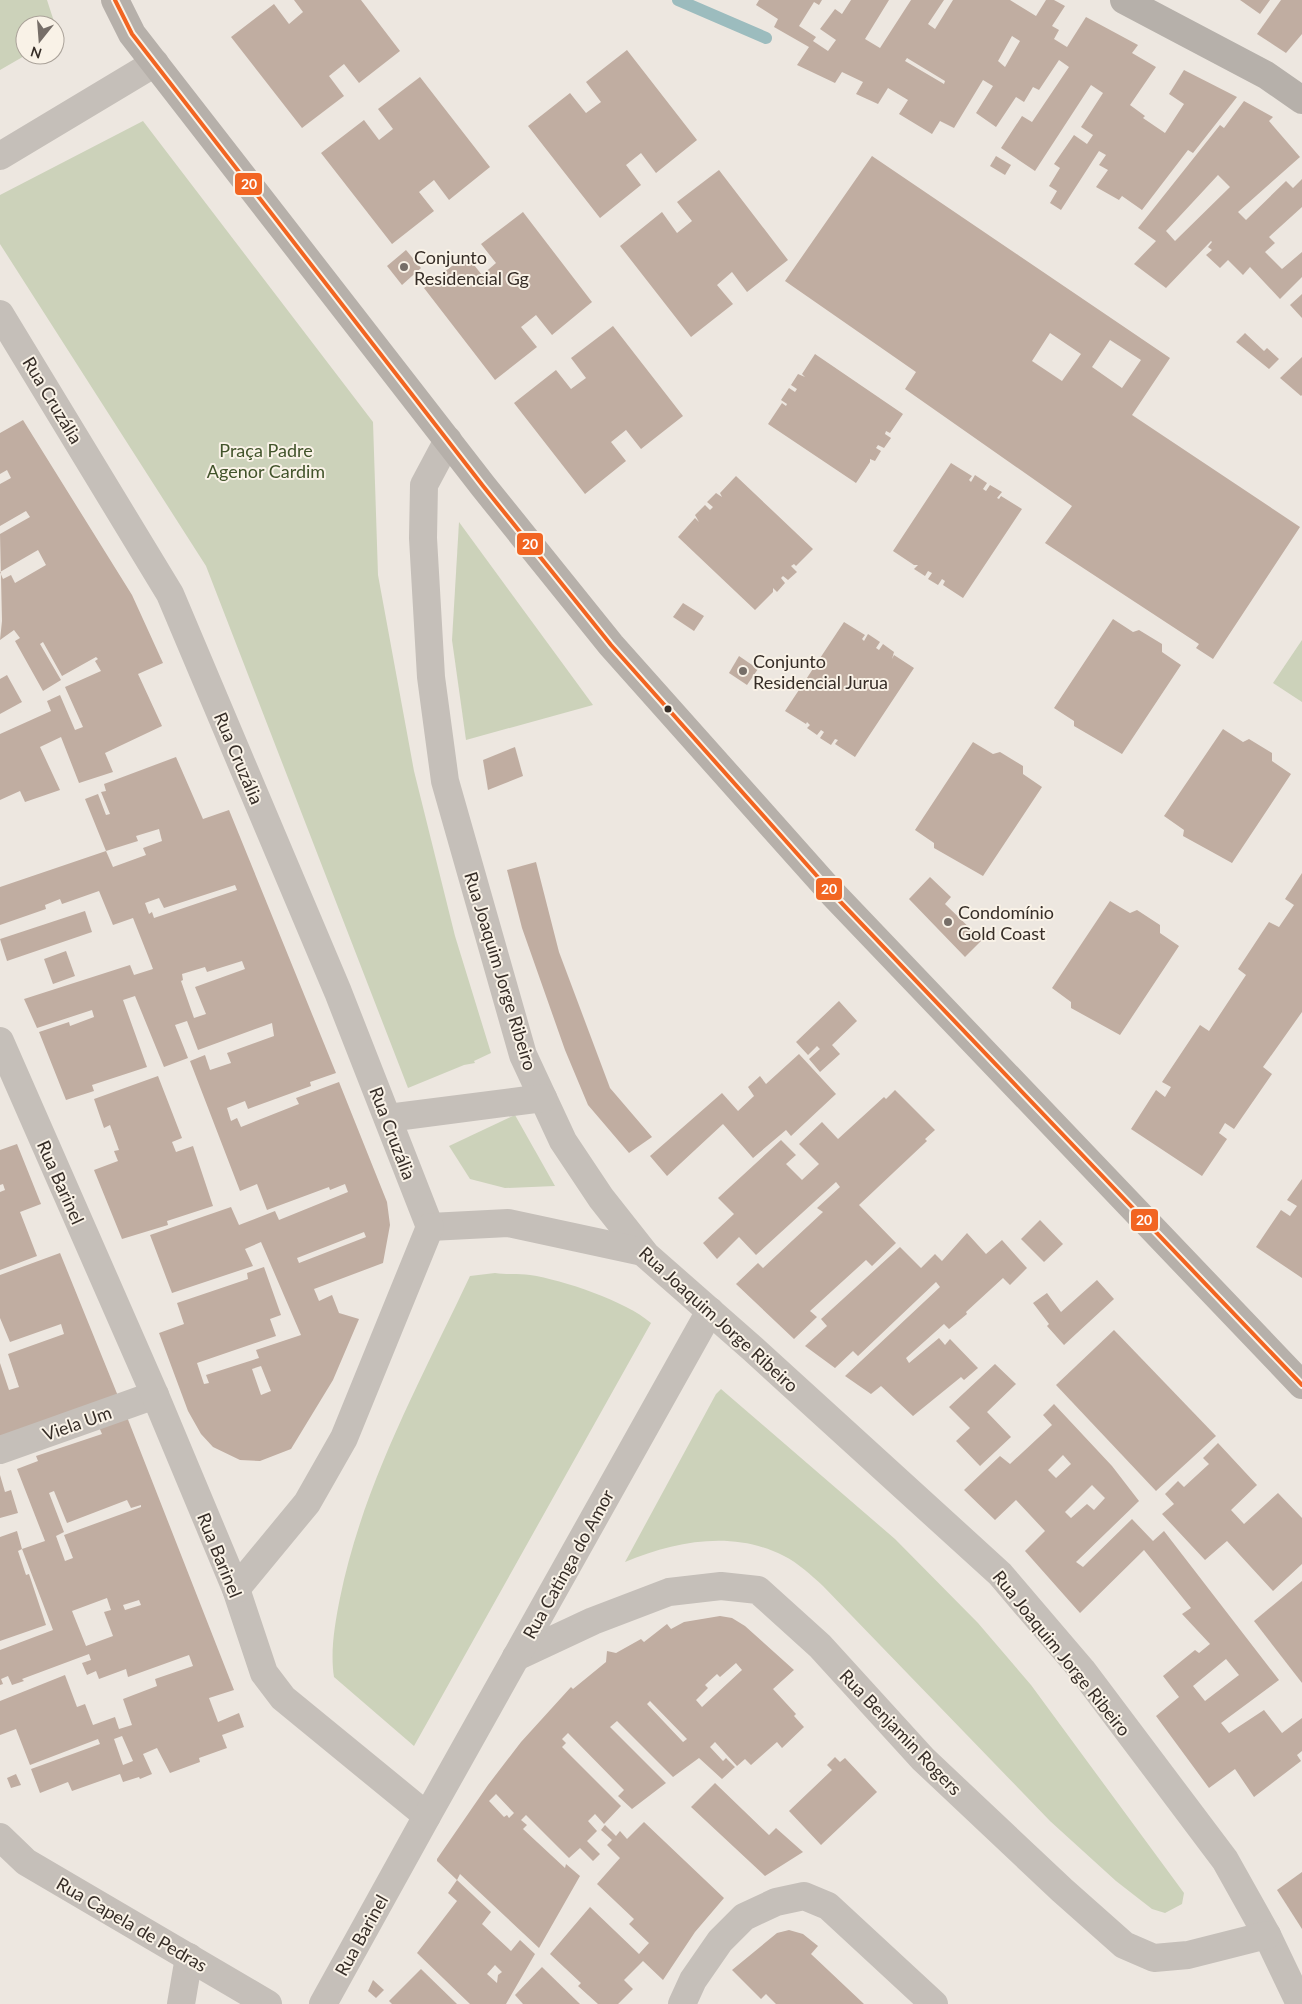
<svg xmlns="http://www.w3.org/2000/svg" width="1302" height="2004" viewBox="0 0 1302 2004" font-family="Lato,sans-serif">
<rect width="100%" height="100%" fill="#ede7e0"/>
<!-- green -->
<g fill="#ccd2ba">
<polygon points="0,0 47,0 59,37 55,39 55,25 25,25 26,55 0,70"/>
<polygon points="143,121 373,422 378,575 414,771 455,936 491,1053 474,1061 475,1063 464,1065 408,1088 206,566 0,244 0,195"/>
<polygon points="459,522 593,705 466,740 452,640"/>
<polygon points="1302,640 1302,702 1273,683"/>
<polygon points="515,1115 555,1186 505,1188 470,1179 449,1146"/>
<path d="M495 1273C506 1275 518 1273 530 1275 563 1280 626 1301 651 1323L414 1746 334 1677C330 1652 335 1623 340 1598 363 1484 421 1380 470 1276Z"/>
<path d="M721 1389 895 1539 978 1623 1031 1685 1184 1893 1182 1904 1165 1913 1152 1909 1116 1881 1050 1821 823 1586C811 1575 798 1563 784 1556 733 1530 676 1541 625 1562L716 1394Z"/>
</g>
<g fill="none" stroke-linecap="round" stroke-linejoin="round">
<!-- stream -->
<polyline stroke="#9cbcbe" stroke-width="12" points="678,0 766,38"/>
</g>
<!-- building -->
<g fill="#c0ada1" fill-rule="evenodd">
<polygon points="294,0 361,0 400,51 359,83 344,64 329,76 344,96 302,128 231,37 274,4 289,24 303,12"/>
<path d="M759 0H822L819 5 814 2 799 26 816 37 813 41 828 51 836 40 820 29 835 9 842 14 851 0H889L865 39 880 48 911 0H944L928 24 935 29 953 0H1010L1036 16 1046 0H1054L1065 6 1052 26 1059 30 1054 39 1067 47 1086 17 1138 45 1132 53 1156 67 1130 105 1145 116 1143 118 1165 133 1184 104 1169 94 1184 70 1237 97 1193 153 1188 150 1142 210 1122 196 1119 200 1096 187 1108 170 1099 165 1106 155 1099 151 1061 210 1050 203 1057 191 1049 186 1060 168 1054 164 1074 135 1087 144 1093 135 1081 127 1103 93 1091 85 1035 171 1001 148 1022 116 1032 122 1069 67 1059 60 1039 90 1033 87 1024 102 1016 97 996 127 976 113 993 86 983 80 954 128 940 121 932 134 899 114 908 100 888 88 878 104 856 94 863 82 842 72 835 83 797 65 809 47 774 27 778 19 756 5ZM1012 36 1020 41 1005 67 998 61ZM907 58 945 81 944 84 905 61Z"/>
<polygon points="1240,0 1270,0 1260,14"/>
<polygon points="1281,0 1302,0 1302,34 1286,53 1257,34"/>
<polygon points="627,50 697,140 656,173 641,153 626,165 641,185 600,218 528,126 570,93 586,113 601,102 586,82"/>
<polygon points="420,77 490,167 449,200 434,180 419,192 434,211 392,244 321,153 364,120 379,140 393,129 378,109"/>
<path d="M1244 101 1273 117 1269 121 1300 157 1238 212 1246 220 1286 181 1293 188 1302 179V207L1269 237 1275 243 1265 252 1282 269 1302 252V277L1280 299 1250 267 1243 275 1228 260 1220 268 1206 255 1212 250 1208 247 1212 242 1211 241 1166 288 1134 264 1156 241 1138 228 1220 125 1224 128ZM1218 175 1230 187 1175 241 1166 231Z"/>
<path d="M872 156 1170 358 1132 415 1300 527 1213 659 1196 648 1199 644 1045 543 1072 506 905 389 916 372 785 281ZM1050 333 1081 354 1062 381 1032 361ZM1110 340 1141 360 1122 388 1092 367Z"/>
<polygon points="996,156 1011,165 1005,175 990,166"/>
<polygon points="719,170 788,260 747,292 732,272 717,285 733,304 691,337 620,246 662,212 677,233 692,221 677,202"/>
<polygon points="523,212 592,302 552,335 536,315 521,327 537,347 495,380 424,288 466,255 482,275 496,263 481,244"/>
<polygon points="406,250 421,268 402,285 387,266"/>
<polygon points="1302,294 1302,318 1290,305"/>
<polygon points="613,326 683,416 641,449 626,430 611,442 626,461 585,494 514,403 556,370 571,389 586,378 571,358"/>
<polygon points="1245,333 1264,351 1267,348 1279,359 1269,369 1236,342"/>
<polygon points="815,354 903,414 890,433 886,431 885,434 891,438 884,448 878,445 876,448 881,451 875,461 870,459 870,462 856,483 768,424 782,403 786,406 787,404 781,400 789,388 795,392 797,389 791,385 798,374 805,377 802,374"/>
<polygon points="1302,357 1302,395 1301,396 1280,378"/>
<path d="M23 420 132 595 163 663 138 674 162 726 105 753 113 772 79 783 61 737 40 747 60 790 25 802 20 791 0 800V734L51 711 47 701 60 695 75 730 83 727 65 687 101 671 95 661 98 659 96 657 62 676 43 642 40 644 61 680 43 691 15 641 20 638 14 630 0 640 2 621 0 534 30 517 26 511 0 526V484L11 478 7 470 0 474V433ZM38 550 46 565 15 583 11 575 3 579 0 572Z"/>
<polygon points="951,463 972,476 969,480 971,482 975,475 987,483 983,489 986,491 990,485 1002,492 997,498 999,499 1001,496 1022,509 963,598 943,585 945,581 942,579 938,585 928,579 932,573 928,571 925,576 914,569 918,565 914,565 893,551"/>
<polygon points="736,476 813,549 796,566 794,564 791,566 797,572 788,580 783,576 781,578 785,583 777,592 773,588 773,592 755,610 678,537 695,518 699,522 695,515 705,505 710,510 713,507 707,502 716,493 722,497 720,493"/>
<polygon points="683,603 704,616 694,631 673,617"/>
<polygon points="1113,619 1133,632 1139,630 1162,644 1162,652 1181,665 1122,754 1074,726 1074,721 1054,708"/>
<polygon points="844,622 865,635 862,639 864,641 868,634 880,642 876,648 879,650 883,644 894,652 892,659 894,655 914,668 855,757 835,744 838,740 835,739 831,745 820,738 824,732 821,730 817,735 807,728 810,725 807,722 806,724 785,711"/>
<polygon points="739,656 758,669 747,685 729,673"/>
<polygon points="7,675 22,702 0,714 0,679"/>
<polygon points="1223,729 1243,742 1249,739 1272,753 1272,761 1291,774 1232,863 1183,836 1184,830 1164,816"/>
<polygon points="973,742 993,754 1000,752 1023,766 1023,774 1042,787 983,876 934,848 934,843 915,830"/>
<polygon points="515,747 523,776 488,790 483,760"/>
<path d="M176 757 203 819 229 810 336 1073 310 1082 311 1086 248 1109 245 1101 227 1108 231 1121 237 1118 241 1127 299 1104 296 1098 339 1082 387 1202 390 1225 383 1263 314 1289 319 1301 332 1295 339 1313 359 1319 333 1380 291 1449 260 1461 240 1460 213 1447 201 1434 188 1411 159 1333 184 1324 177 1303 248 1279 247 1273 264 1267 281 1315 270 1319 276 1336 197 1363 204 1384 209 1383 206 1375 259 1358 256 1350 301 1335 261 1242 245 1249 253 1266 172 1293 150 1235 231 1207 239 1225 275 1211 279 1220 348 1192 345 1184 330 1190 329 1187 267 1210 257 1184 240 1191 190 1061 205 1055 210 1070 231 1063 227 1053 274 1036 272 1023 198 1050 187 1021 175 1025 188 1058 164 1067 135 996 123 1000 147 1067 92 1085 94 1091 66 1100 39 1032 69 1022 70 1026 94 1017 92 1010 37 1028 24 999 130 965 134 975 153 969 148 956 133 918 113 925 99 891 62 904 60 899 45 905 46 909 0 925V887L106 851 113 867 146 855 143 848 162 841 159 829 136 836 138 841 106 851 85 799 98 794 106 815 110 814 101 792 106 791 104 784ZM235 885 237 890 154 918 152 912 149 914 145 903 159 898 164 908ZM242 961 245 969 195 987 206 1014 194 1018 181 981 183 980 182 974 205 967 207 972ZM364 1232 366 1237 299 1263 297 1258ZM261 1366 271 1391 261 1395 252 1369Z"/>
<polygon points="536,862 559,952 610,1088 652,1137 629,1153 588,1105 565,1050 522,928 507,870"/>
<polygon points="1302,873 1302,1012 1263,1067 1272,1074 1234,1129 1225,1123 1219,1133 1227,1139 1202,1176 1131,1129 1156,1090 1165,1097 1171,1087 1162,1082 1200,1025 1209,1031 1236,990 1246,975 1238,969 1269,922 1279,927 1294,905 1285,899"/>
<polygon points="930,877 951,897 945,904 982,940 965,957 909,899"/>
<polygon points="1110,901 1130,913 1137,910 1160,925 1160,933 1179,946 1120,1035 1071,1008 1071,1002 1052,988"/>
<polygon points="85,911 92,932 7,961 0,939"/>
<polygon points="66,951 75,976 53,984 44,959"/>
<polygon points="839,1001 857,1021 832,1045 840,1054 820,1072 809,1059 820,1049 817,1046 808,1055 796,1042"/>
<polygon points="799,1054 836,1094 791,1136 786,1130 753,1158 723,1124 667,1176 650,1156 722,1093 738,1111 754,1096 748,1087 760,1076 766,1084"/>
<polygon points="158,1076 182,1138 172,1142 176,1152 193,1146 213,1206 167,1221 168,1225 122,1239 94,1170 118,1161 114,1151 119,1150 110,1125 104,1128 94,1099"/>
<polygon points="895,1090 935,1130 925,1139 927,1141 859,1205 896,1243 872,1266 866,1260 810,1311 817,1317 794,1339 736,1284 758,1263 763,1268 823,1212 817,1208 840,1187 836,1182 756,1255 739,1237 717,1259 703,1243 734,1214 718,1198 781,1140 796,1155 786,1164 802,1180 819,1164 799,1144 822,1122 838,1139 884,1097 886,1099"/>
<polygon points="17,1144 41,1204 20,1212 37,1256 0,1270 0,1192 5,1190 3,1184 0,1185 0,1150"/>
<polygon points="1302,1179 1302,1278 1256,1247 1281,1210 1290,1216 1297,1206 1287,1200"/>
<polygon points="1040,1220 1063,1244 1044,1262 1021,1239"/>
<polygon points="967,1233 986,1254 1002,1240 1027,1268 1010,1285 1003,1278 966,1312 967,1314 949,1329 944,1324 906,1358 909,1363 939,1338 945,1345 950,1339 978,1368 964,1380 961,1377 913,1416 881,1386 871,1394 845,1376 940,1287 936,1282 858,1356 853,1351 835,1368 805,1346 827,1326 821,1319 900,1247 921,1268 935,1254 942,1261"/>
<polygon points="60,1253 118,1396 0,1436 0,1363 9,1390 19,1387 8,1354 64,1334 61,1324 10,1342 0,1318 0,1275"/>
<polygon points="1097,1280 1114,1299 1064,1345 1047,1326 1049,1324 1033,1303 1047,1293 1061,1312"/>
<polygon points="1114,1330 1216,1436 1156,1491 1056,1385"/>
<polygon points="995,1364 1016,1384 987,1412 1011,1437 980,1466 956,1441 970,1428 949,1407"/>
<path d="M1054 1404 1112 1466 1139 1501 1076 1562 1083 1567 1132 1519 1153 1541 1164 1531 1279 1680 1221 1723 1229 1733 1264 1710 1282 1733 1302 1718V1751L1297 1755 1301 1761 1254 1797 1235 1769 1209 1788 1156 1716 1179 1697 1163 1676 1195 1650 1199 1653 1210 1644 1182 1614 1191 1608 1144 1550 1080 1613 1025 1551 1045 1531 1016 1500 995 1520 964 1490 1000 1456 1010 1464 1052 1425 1043 1415ZM1063 1455 1071 1464 1056 1478 1048 1470ZM1092 1485 1105 1498 1094 1510 1087 1504 1071 1518 1065 1512ZM1226 1659 1239 1675 1205 1701 1193 1686Z"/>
<path d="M127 1417 234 1690 209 1698 218 1722 239 1713 244 1727 222 1735 227 1748 199 1758 200 1762 170 1773 157 1748 143 1754 152 1774 140 1779 139 1777 123 1782 120 1774 72 1791 68 1782 40 1793 31 1769 100 1744 98 1739 30 1765 16 1729 0 1735V1701L65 1675 77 1707 85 1704 93 1725 115 1717 119 1729 132 1725 123 1699 157 1686 155 1679 193 1666 189 1655 128 1677 126 1669 99 1679 96 1671 87 1675 82 1663 91 1660 89 1654 22 1679 24 1681 12 1685 8 1676 1 1679 3 1684 0 1685V1650L53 1630 22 1549 18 1551 26 1575 29 1574 46 1625 0 1641V1537L17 1531 22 1549 45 1541 17 1469 38 1461 36 1456 102 1434 99 1427ZM54 1491 67 1523 127 1500 131 1508 141 1505V1507L64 1535 73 1558 65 1561 56 1536 64 1532 49 1493ZM107 1598 111 1610 104 1612 113 1636 86 1646 72 1611ZM139 1600 141 1605 125 1610 123 1605ZM122 1736 133 1761 123 1765 114 1739Z"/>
<polygon points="1218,1443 1257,1485 1231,1510 1244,1524 1278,1493 1302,1518 1302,1564 1273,1591 1227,1541 1205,1560 1162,1514 1174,1504 1165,1494 1178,1481 1184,1487 1209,1464 1203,1458"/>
<polygon points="0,1475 5,1492 11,1490 18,1513 0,1518"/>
<polygon points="1302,1581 1302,1683 1254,1621"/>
<path d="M720 1616 732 1618 745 1626 794 1670 773 1689 796 1714 794 1716 804 1727 782 1748 777 1742 751 1765 745 1759 737 1766 715 1742 710 1747 723 1761 726 1758 735 1767 722 1779 699 1758 673 1777 617 1721 610 1727 666 1783 632 1809 618 1796 624 1790 568 1733 562 1739 566 1743 562 1747 621 1806 604 1824 595 1814 588 1821 597 1831 587 1841 600 1854 593 1861 580 1848 569 1858 526 1815 521 1820 527 1825 523 1829 565 1868 566 1864 580 1876 539 1948 460 1874 457 1880 437 1861V1859L488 1785 521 1742 571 1687 573 1689 606 1662 607 1651 616 1653 641 1639 644 1642 667 1624 671 1629 684 1622ZM736 1663 742 1670 702 1707 696 1700 708 1688 705 1685 717 1674 720 1677ZM650 1701 687 1739 683 1742 647 1704ZM496 1794 514 1813 509 1818 507 1815 504 1817 489 1801Z"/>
<polygon points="835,1757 840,1762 845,1758 877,1792 821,1845 789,1811 832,1770 827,1765"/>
<polygon points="16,1774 21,1785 11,1788 7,1778"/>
<polygon points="715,1783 769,1835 776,1828 803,1852 765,1876 691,1807"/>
<polygon points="644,1822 724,1898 695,1932 663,1980 643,1961 624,1980 633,1989 618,2004 598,2004 578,1986 581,1983 550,1954 590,1907 639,1954 649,1943 629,1924 634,1919 597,1884 620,1858 607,1845 612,1840 601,1830 605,1825 616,1836 620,1831 627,1839"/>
<polygon points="1302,1872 1302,1929 1277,1890"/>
<path d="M457 1880 491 1912 482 1924 511 1951 520 1940 535 1954 506 2004H470L417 1953 457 1901 448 1893ZM495 1965 502 1972 498 1975 497 1983 487 1974Z"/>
<polygon points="789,1930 803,1934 818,1946 811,1954 864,2004 776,2004 766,1994 761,1999 732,1970 777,1933"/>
<polygon points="542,1967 580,2004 523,2004 515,1995"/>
<polygon points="421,1969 457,2004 392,2004 389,2001"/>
<polygon points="373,1980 384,1990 376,1998 368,1991"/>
</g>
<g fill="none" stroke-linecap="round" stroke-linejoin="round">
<!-- pedestrian -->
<g stroke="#c5bfb9" stroke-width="28">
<polyline points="0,1450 155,1395"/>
<polyline points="181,2004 189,1957"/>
</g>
<!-- minor -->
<g stroke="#c5bfb9" stroke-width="28">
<polyline points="0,156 155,63"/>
<polyline points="0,314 170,594 338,992 430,1227"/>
<polyline points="448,440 424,485 423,538 431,677 445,781 523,1055 563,1141 601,1198 646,1255 753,1349 1000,1574 1082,1670 1225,1860 1267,1935 1300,2004"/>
<polyline points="0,1041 155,1395 236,1589 264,1673 283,1698 427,1816 323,2004"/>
<polyline points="388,1118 543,1098"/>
<polyline points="430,1227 508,1223 643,1252"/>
<polyline points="236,1589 307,1503 344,1438 430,1227"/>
<polyline points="516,1657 593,1621 669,1592 721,1586 758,1590 820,1646 923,1759 1062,1890 1124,1945 1154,1958 1188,1955 1267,1935"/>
<polyline points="427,1816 710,1311"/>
<polyline points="0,1837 26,1862 268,2004"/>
<polyline points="682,2004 693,1980 720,1941 744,1917 776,1902 804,1896 828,1906 934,2004"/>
</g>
<!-- secondary -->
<g stroke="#b6b0aa" stroke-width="28">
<polyline points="115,0 132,34 483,486 611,645 833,894 1302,1385"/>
<polyline points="1124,0 1266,75 1302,100"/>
</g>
<!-- bus-1 casing -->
<g stroke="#f9f2e7" stroke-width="8">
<polyline id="bus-1" points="115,0 132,34 483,486 611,645 833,894 1302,1385"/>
</g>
<!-- bus-1 -->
<use href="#bus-1" stroke="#f26522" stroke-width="4"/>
</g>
<!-- markers -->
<g fill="#766e68" stroke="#f9f2e7" stroke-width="2">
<circle cx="404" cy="267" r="5"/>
<circle cx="743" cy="671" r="5"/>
<circle cx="948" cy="922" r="5"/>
</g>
<circle fill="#362d27" stroke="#f9f2e7" stroke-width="2" cx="668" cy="709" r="4.5"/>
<g text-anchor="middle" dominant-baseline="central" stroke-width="4" stroke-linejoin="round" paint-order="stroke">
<!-- poi labels -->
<g font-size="18" fill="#362d27" stroke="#f9f2e7" text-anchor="start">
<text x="414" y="257">Conjunto<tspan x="414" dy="21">Residencial Gg</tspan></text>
<text x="753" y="661">Conjunto<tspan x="753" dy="21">Residencial Jurua</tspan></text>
<text x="958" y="912">Condomínio<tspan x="958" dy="21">Gold Coast</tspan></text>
</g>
<!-- street labels -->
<g font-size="18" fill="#362d27" stroke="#f9f2e7">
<text transform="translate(53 400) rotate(59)">Rua Cruzália</text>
<text transform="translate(239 758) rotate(67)">Rua Cruzália</text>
<text transform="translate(501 971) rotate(73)">Rua Joaquim Jorge Ribeiro</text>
<text transform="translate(393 1133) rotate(69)">Rua Cruzália</text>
<text transform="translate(61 1182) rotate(66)">Rua Barinel</text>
<text transform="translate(719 1319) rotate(42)">Rua Joaquim Jorge Ribeiro</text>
<text transform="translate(77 1423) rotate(-19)">Viela Um</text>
<text transform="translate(220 1555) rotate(68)">Rua Barinel</text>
<text transform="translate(568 1564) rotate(-61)">Rua Catinga do Amor</text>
<text transform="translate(1062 1653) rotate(51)">Rua Joaquim Jorge Ribeiro</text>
<text transform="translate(901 1732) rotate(46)">Rua Benjamin Rogers</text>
<text transform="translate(132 1924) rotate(30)">Rua Capela de Pedras</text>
<text transform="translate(361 1935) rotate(-61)">Rua Barinel</text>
</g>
<!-- park labels -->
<g font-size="18" fill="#42542b" stroke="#f9f2e7">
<text x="266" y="450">Praça Padre<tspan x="266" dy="21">Agenor Cardim</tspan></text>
</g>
</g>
<g stroke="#f9f2e7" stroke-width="2">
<rect x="234" y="172" width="29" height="24" rx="5" fill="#f26522"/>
<rect x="516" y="532" width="28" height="24" rx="5" fill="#f26522"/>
<rect x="815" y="877" width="28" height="24" rx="5" fill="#f26522"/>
<rect x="1130" y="1208" width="29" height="24" rx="5" fill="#f26522"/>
</g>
<g font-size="14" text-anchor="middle" font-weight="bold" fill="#fff">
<text x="249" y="189">20</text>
<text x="530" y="549">20</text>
<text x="829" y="894">20</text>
<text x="1144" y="1225">20</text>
</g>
<!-- north arrow -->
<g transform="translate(40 40) rotate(197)"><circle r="24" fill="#f9f2e7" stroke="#aba39a"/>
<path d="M0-4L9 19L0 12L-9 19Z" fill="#766e68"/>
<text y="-8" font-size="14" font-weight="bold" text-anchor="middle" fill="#362d27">N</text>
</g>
</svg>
